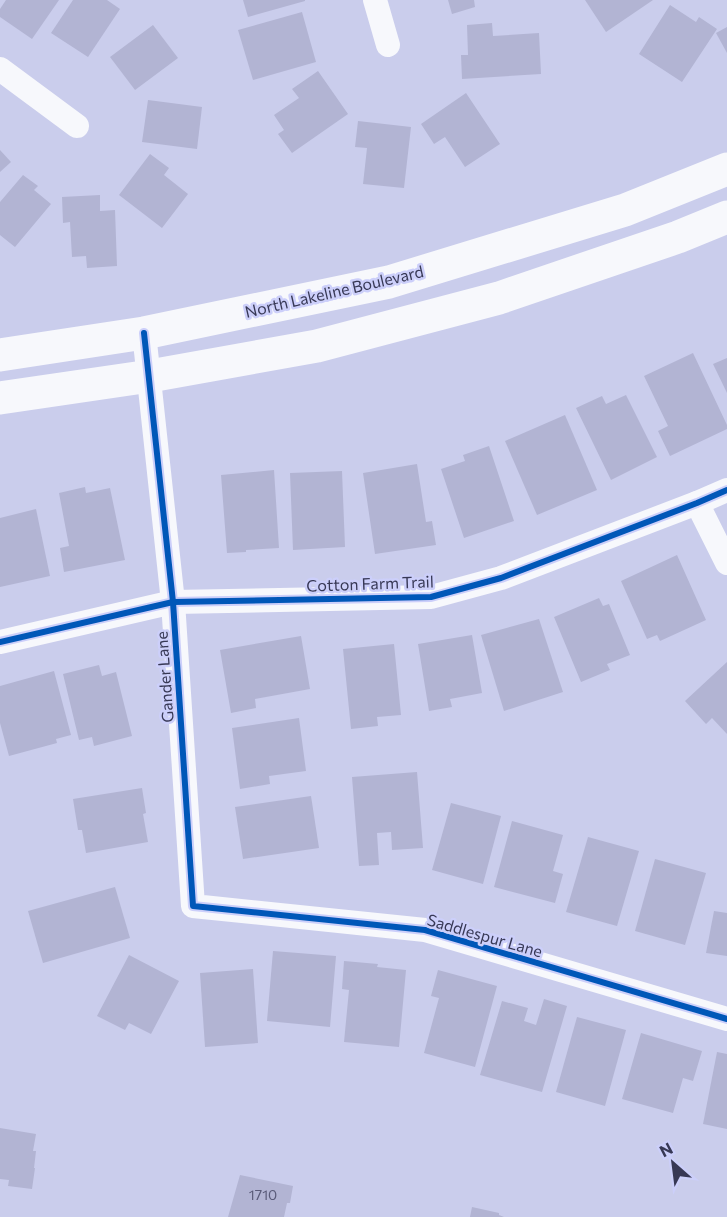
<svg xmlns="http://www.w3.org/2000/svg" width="727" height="1217" viewBox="0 0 727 1217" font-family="Commissioner,sans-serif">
<rect width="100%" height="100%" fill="#cacdec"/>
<!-- building -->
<g fill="#b2b4d3">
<polygon points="6,0 59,0 32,39 0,17 0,9"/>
<polygon points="73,0 107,0 120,9 88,57 51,33"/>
<polygon points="243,0 305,0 305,1 248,17"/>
<polygon points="448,0 474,0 475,7 452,14"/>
<polygon points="585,0 653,0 606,32"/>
<polygon points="670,5 696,22 699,17 717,29 682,82 639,54"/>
<polygon points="302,12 316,62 253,80 238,30"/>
<polygon points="492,23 493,36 539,33 541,74 462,79 461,55 468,55 467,25"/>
<polygon points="153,25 178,58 135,90 110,57"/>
<polygon points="727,27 727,53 716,33"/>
<polygon points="318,71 348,114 292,153 278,134 284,130 274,115 299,98 292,89"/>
<polygon points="466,93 500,144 465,167 445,137 434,144 421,124"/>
<polygon points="148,100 202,107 197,149 142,142"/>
<polygon points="358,121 411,127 404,188 363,184 367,148 355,147"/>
<polygon points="0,150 11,162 0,172"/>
<polygon points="150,154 169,168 164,175 188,194 162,228 119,195"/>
<polygon points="23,175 38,186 34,190 51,204 15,247 0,235 0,202"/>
<polygon points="100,195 100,211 115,210 117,266 87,268 86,256 72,257 70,222 63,223 62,197"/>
<polygon points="693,353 727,425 727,429 670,456 658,431 668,426 644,376"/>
<polygon points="727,358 727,393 713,364"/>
<polygon points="626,395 657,457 611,480 576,408 602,396 606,404"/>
<polygon points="565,415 597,490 537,515 505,441"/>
<polygon points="489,446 514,521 464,538 441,469 465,461 463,455"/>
<polygon points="417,464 426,522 432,521 436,545 375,554 363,473"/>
<polygon points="274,470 279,548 246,550 246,552 227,553 221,475"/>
<polygon points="342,471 345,547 293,550 290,473"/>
<polygon points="85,487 86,493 110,488 125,560 64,572 60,548 69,546 59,493"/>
<polygon points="36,509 50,576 0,587 0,518"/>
<polygon points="677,555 706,620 660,641 657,635 647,639 621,581"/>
<polygon points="599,598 603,606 609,604 630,655 607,664 610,670 581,682 554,617"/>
<polygon points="539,619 563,692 504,711 481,635"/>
<polygon points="472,635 482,693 450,699 452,707 429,711 418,644"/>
<polygon points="301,636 310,689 255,699 256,708 231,713 220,650"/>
<polygon points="394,644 401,715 377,717 378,726 351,729 343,649"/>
<polygon points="727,662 727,734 712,718 706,724 685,701"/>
<polygon points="99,665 102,676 116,672 132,736 94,746 92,737 79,740 63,674"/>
<polygon points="54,671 71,735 56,739 57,743 9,756 0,723 0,686"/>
<polygon points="299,718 306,771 269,776 270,784 240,789 232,728"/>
<polygon points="417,772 423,848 392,850 391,832 377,833 379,865 359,866 352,777"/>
<polygon points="142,788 146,813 143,814 148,842 86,853 82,830 78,830 73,799"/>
<polygon points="311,796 319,848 243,859 235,807"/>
<polygon points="451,803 501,816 483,884 432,870"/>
<polygon points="512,821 563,835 553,871 563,874 555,903 494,887"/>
<polygon points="588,837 639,851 617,926 566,912"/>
<polygon points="655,859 706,873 685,945 635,931"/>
<polygon points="115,887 130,938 43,963 28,911"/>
<polygon points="714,911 727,913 727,956 706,953"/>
<polygon points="273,951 336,956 330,1027 267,1021"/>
<polygon points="129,955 179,981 151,1034 129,1023 125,1030 97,1016"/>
<polygon points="344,961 378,964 377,967 406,970 399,1047 344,1042 349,990 342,989"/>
<polygon points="253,969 258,1043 205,1047 200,973"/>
<polygon points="438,970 497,986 475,1067 424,1053 439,998 431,996"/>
<polygon points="544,999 567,1006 542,1092 480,1075 502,1001 528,1008 524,1021 536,1025"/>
<polygon points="577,1017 626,1030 605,1106 556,1092"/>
<polygon points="641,1033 702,1051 693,1081 683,1078 673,1113 622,1099"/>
<polygon points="717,1052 727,1054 727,1129 703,1124"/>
<polygon points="0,1128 36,1134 33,1151 36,1151 34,1168 35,1168 32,1189 8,1186 9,1180 0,1179"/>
<polygon points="240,1175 293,1186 290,1203 287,1203 284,1217 228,1217"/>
<polygon points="472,1207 499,1213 499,1215 504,1217 470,1217"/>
</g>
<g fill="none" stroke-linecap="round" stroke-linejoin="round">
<!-- minor -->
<g stroke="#f7f8fc" stroke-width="24">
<polyline points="375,0 388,45"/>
<polyline points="0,69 77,126"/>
<polyline points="144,333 173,602 193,906 425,930 727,1019"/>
<polyline points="697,503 727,563"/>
<polyline points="0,642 173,602 431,597 501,578 697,503 727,490"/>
</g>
<!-- secondary -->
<g stroke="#f7f8fc" stroke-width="33">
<polyline points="0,355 144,333 389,282 625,210 727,169"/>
<polyline points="0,398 150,376 317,346 499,298 678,237 727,217"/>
</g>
<!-- cycleway casing -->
<g stroke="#cccffa" stroke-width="10">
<g id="cycleway">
<polyline points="144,333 173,602 193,906 425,930 727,1019"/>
<polyline points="0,642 173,602 431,597 501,578 697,503 727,490"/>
</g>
</g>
<!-- cycleway -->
<use href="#cycleway" stroke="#0057b8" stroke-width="6"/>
</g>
<g text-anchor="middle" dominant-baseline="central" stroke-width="5" stroke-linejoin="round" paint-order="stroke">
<!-- number labels -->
<g font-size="14" fill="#5a5b79">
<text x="263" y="1194">1710</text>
</g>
<!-- street labels -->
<g font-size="16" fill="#373855" stroke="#cccffa">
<text transform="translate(334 291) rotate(-13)">North Lakeline Boulevard</text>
<text transform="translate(370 583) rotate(-2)">Cotton Farm Trail</text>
<text transform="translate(164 677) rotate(-94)">Gander Lane</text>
<text transform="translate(485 935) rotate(16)">Saddlespur Lane</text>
</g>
</g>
<!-- north arrow -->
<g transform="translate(673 1163) rotate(332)" stroke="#cccffa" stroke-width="4.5" paint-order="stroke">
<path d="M0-4.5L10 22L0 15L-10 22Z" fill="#373855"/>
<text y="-9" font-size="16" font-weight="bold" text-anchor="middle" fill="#373855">N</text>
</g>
</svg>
